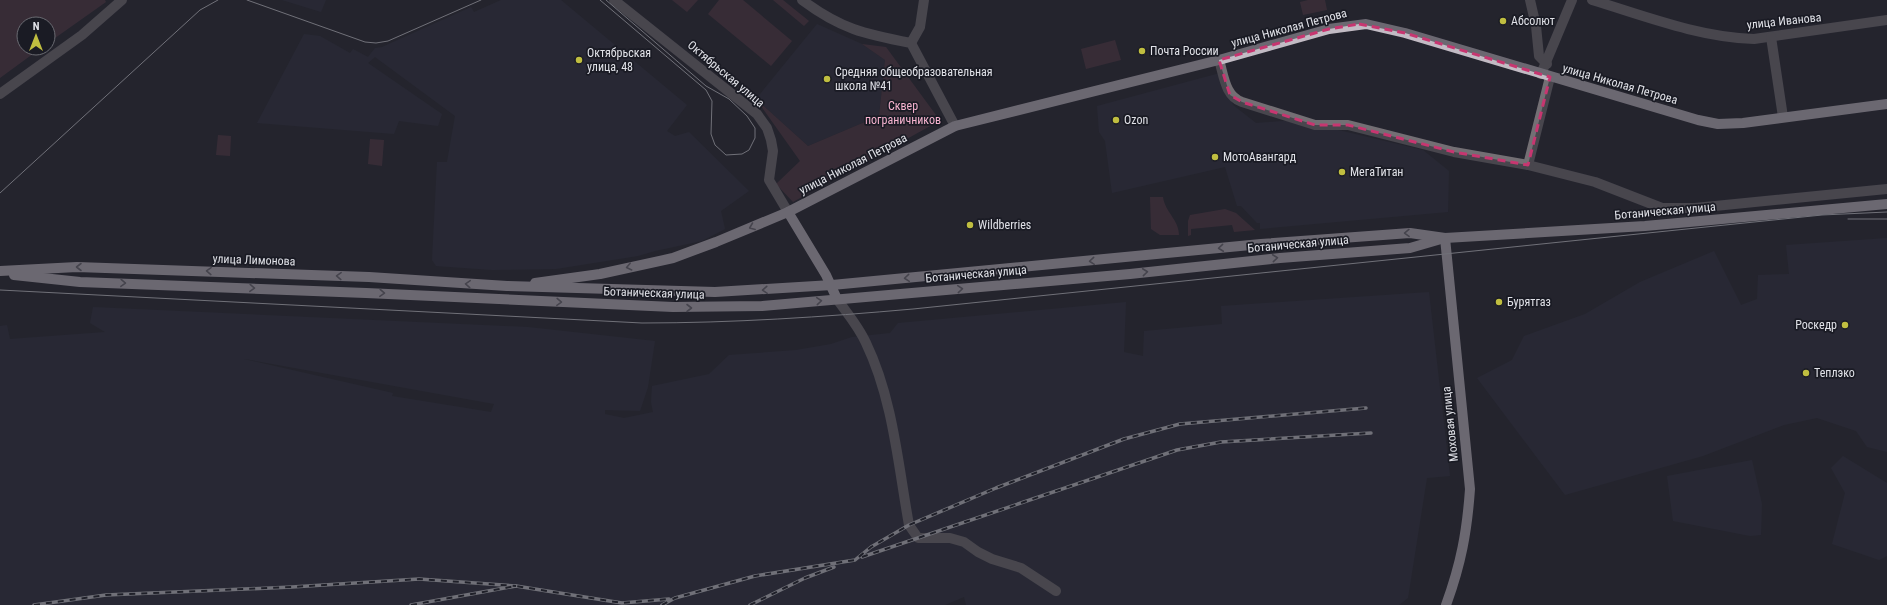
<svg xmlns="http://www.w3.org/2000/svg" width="1887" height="605" viewBox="0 0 1887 605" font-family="'Roboto Condensed',sans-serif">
<rect width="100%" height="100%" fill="#24242e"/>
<!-- built -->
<g fill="#2d2e3c" fill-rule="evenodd">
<polygon points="282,0 326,0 321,12"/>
<polygon points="501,0 561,0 687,105 667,131 675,136 689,132 749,191 721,211 725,229 702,241 655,251 638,256 556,269 492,270 436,266 432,260 437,162 447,162 455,116 375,57 368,63 442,114 438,126 399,121 394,134 257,123 304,34 320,36 350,53 353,49 368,57 375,48 382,47 471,7 474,12"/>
<polygon points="817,24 862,44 885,60 879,116 808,146 756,99"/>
<polygon points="1220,73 1233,105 1256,123 1296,120 1423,150 1449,171 1448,212 1260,229 1260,223 1257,223 1241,206 1237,206 1225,167 1112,193 1105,141 1099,132 1097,106"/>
<polygon points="1887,238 1887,452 1867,447 1856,431 1817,418 1784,425 1703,456 1565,495 1477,378 1512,360 1524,336 1585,314 1640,282 1714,251 1741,305 1757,299 1758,275 1789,274 1786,245"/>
<path d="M1429 292 1450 476 1427 478 1408 598 1399 605H966L964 597 945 605H0V326L7 325 10 339 105 332 90 323 93 307 528 327 655 341 648 387 640 411 605 410V414L624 418 653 412 651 402 652 386 709 374 729 355 796 350 831 344 852 337 890 333 898 323 1126 302 1124 352 1143 356 1144 331 1222 324 1221 306ZM244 359H245L494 404 491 412 392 396 393 393Z"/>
<polygon points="1843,456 1887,483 1887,556 1879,560 1832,544 1845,493 1831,468"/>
<polygon points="1752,460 1762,504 1761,535 1750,536 1673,521 1667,476"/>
</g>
<!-- green -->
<g fill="#4f3641">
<polygon points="0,0 105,0 106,2 48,43 48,24 24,24 24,48 41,48 0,78"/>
<polygon points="672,0 698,0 687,12"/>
<polygon points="719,0 743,0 792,41 771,66 708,14"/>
<polygon points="773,0 783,0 809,21 804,26"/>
<polygon points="1308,0 1325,0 1327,10 1303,15 1300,2"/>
<polygon points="1115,40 1121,60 1086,69 1081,49"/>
<polygon points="862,44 886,47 936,115 932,125 793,202 776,184 800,161 756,99 808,146 879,116 885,60"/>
<polygon points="218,135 231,136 230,156 216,155"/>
<polygon points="370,139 384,140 382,166 368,164"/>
<path d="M1150 197H1163C1165 212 1179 220 1179 235H1160L1151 229Z"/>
<polygon points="1225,209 1236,213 1255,230 1234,232 1232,225 1191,229 1191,235 1188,236 1188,221 1190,215"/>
</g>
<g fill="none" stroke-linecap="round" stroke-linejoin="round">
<!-- minor -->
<g stroke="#736f74" stroke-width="10">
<polyline points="614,0 757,114 767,128 771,140 773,151 769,180 788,212"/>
<path d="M802 0C841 29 864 34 911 43L955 126"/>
<polyline points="1530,0 1536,26 1539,56 1547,64"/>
<path d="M1592 0C1645 16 1698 37 1754 39L1887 20"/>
<polyline points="1771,37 1783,117"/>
<polyline points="911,43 920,27 924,0"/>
<path d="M1219 60C1224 76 1225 96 1242 102L1315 125H1348L1454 152 1528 165 1595 182 1662 208H1695L1887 189"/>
<polyline points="1541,74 1572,0"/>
<polyline points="0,94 82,35 122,0"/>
<polyline points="1528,165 1550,77"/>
<path d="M837 299C847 313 859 327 866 343 893 399 898 464 909 525L918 538H950L964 542 978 552 992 559 1021 568 1056 591"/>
</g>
<!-- major -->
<g stroke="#c2bbc4" stroke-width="10">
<polyline points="788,212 826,275 837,299"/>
<path d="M1445 238 1470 489C1467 532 1461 564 1446 605"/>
<polyline points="0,271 77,267 369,277 507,286 715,292 832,285 1261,244 1410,233 1445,238 1645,226 1887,204"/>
<polyline points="14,275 80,282 366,293 673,307 762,306 1130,274 1280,258 1410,248 1441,239"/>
<polyline points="535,283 600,274 673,258 716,242 788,212 955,126 1219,60 1329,29 1366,24 1405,33 1698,120 1718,124 1743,123 1887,104"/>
</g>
<!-- tram -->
<g stroke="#cccdd3" stroke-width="1">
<polyline points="247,0 365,42 376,43 388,41 481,0"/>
<polyline points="600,0 706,90 712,101 711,134 715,145 726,155 742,154 749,150 755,138 755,128 747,116 729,99 706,86 606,0"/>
<polyline points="0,193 200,10 218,0"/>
<polyline points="1848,219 1887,219"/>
<path d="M0 290 642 323C733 323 823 317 913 309L1822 215 1887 212"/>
</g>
<!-- rail casing -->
<g stroke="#cccdd3" stroke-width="3.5">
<g id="rail">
<polyline points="862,557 1177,450 1221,442 1371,433"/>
<polyline points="34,605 106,595 292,587 419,579 516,586"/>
<polyline points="411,605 516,586 622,603 669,599"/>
<polyline points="662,605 675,598 755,576 855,560 871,547 909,525 996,488 1124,439 1180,424 1366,408"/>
<polyline points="750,605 805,578 834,567"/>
</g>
</g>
<!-- rail -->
<use href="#rail" stroke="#1a1b24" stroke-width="2" stroke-dasharray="6" stroke-linecap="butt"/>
</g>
<!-- one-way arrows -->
<defs><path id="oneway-chevron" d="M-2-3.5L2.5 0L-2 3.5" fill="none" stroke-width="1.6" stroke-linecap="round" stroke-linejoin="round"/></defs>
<g stroke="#6e6b74">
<use href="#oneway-chevron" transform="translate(752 227) rotate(158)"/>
<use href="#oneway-chevron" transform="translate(1407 233) rotate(179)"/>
<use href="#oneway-chevron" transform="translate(1221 248) rotate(174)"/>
<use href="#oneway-chevron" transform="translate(1275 258) rotate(-6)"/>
<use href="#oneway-chevron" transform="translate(1092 261) rotate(175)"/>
<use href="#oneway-chevron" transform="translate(79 267) rotate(-180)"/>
<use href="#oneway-chevron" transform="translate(629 267) rotate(167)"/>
<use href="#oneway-chevron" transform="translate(209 271) rotate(-178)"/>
<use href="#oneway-chevron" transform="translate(1145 272) rotate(-6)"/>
<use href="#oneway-chevron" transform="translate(339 276) rotate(-178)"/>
<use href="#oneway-chevron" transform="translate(907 278) rotate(175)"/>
<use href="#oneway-chevron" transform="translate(123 283) rotate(2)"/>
<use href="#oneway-chevron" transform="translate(468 284) rotate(-176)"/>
<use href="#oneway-chevron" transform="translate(252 288) rotate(2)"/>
<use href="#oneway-chevron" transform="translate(960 289) rotate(-5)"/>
<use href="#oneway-chevron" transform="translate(765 290) rotate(176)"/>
<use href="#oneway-chevron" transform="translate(382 293) rotate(3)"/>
<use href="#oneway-chevron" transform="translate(819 301) rotate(-5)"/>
<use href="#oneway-chevron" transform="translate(559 302) rotate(2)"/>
<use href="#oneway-chevron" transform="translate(689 308)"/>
</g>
<!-- marked area -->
<path d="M0 0H1887V605H0ZM1359 24 1405 33 1550 77 1528 165 1454 152 1348 125H1315L1242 102 1230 95 1219 60 1329 29Z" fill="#24242e" fill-opacity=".55" fill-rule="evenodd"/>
<path fill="none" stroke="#c73670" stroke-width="3" stroke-dasharray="8 5" stroke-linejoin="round" d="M1359 24 1405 33 1550 77 1528 165 1454 152 1348 125H1315L1242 102 1230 95 1219 60 1329 29Z"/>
<!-- markers -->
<g fill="#c0be40" stroke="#1a1b24" stroke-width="1.5">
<circle cx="1503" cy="21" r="4"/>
<circle cx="1142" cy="51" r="4"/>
<circle cx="579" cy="60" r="4"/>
<circle cx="827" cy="79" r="4"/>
<circle cx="1116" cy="120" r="4"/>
<circle cx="1215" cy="157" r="4"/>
<circle cx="1342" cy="172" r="4"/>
<circle cx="970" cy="225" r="4"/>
<circle cx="1499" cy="302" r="4"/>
<circle cx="1845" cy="325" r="4"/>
<circle cx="1806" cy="373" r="4"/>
</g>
<g text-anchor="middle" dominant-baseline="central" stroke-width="3.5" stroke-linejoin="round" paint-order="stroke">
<!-- poi labels -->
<g font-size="12" fill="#e1e2e8" stroke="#1a1b24" text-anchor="start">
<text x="1511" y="21">Абсолют</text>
<text x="1150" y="51">Почта России</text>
<text x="587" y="53">Октябрьская<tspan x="587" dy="14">улица, 48</tspan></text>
<text x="835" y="72">Средняя общеобразовательная<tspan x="835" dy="14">школа №41</tspan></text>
<text x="1124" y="120">Ozon</text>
<text x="1223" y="157">МотоАвангард</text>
<text x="1350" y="172">МегаТитан</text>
<text x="978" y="225">Wildberries</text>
<text x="1507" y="302">Бурятгаз</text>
<text x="1837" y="325" text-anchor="end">Роскедр</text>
<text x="1814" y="373">Теплэко</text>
</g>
<!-- street labels -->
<g font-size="12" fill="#e1e2e8" stroke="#1a1b24">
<text transform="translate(1784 21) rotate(-6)">улица Иванова</text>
<text transform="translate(1289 28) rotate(-15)">улица Николая Петрова</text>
<text transform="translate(726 74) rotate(40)">Октябрьская улица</text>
<text transform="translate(1620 84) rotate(16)">улица Николая Петрова</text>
<text transform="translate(853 164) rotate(-27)">улица Николая Петрова</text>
<text transform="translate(1665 211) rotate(-5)">Ботаническая улица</text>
<text transform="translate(1298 244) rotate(-5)">Ботаническая улица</text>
<text transform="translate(254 260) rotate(2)">улица Лимонова</text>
<text transform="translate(976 274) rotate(-5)">Ботаническая улица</text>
<text transform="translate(654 293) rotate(2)">Ботаническая улица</text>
<text transform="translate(1450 424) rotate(-96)">Моховая улица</text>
</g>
<!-- park labels -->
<g font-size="12" fill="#f6b3cf" stroke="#1a1b24">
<text x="903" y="106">Сквер<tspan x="903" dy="14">пограничников</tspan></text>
</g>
</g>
<!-- north arrow -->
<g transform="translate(36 36)"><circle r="19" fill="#1a1b24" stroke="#6a6b72"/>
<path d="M0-3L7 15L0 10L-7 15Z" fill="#c0be40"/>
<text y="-6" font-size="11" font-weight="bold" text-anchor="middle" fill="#e1e2e8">N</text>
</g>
</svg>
